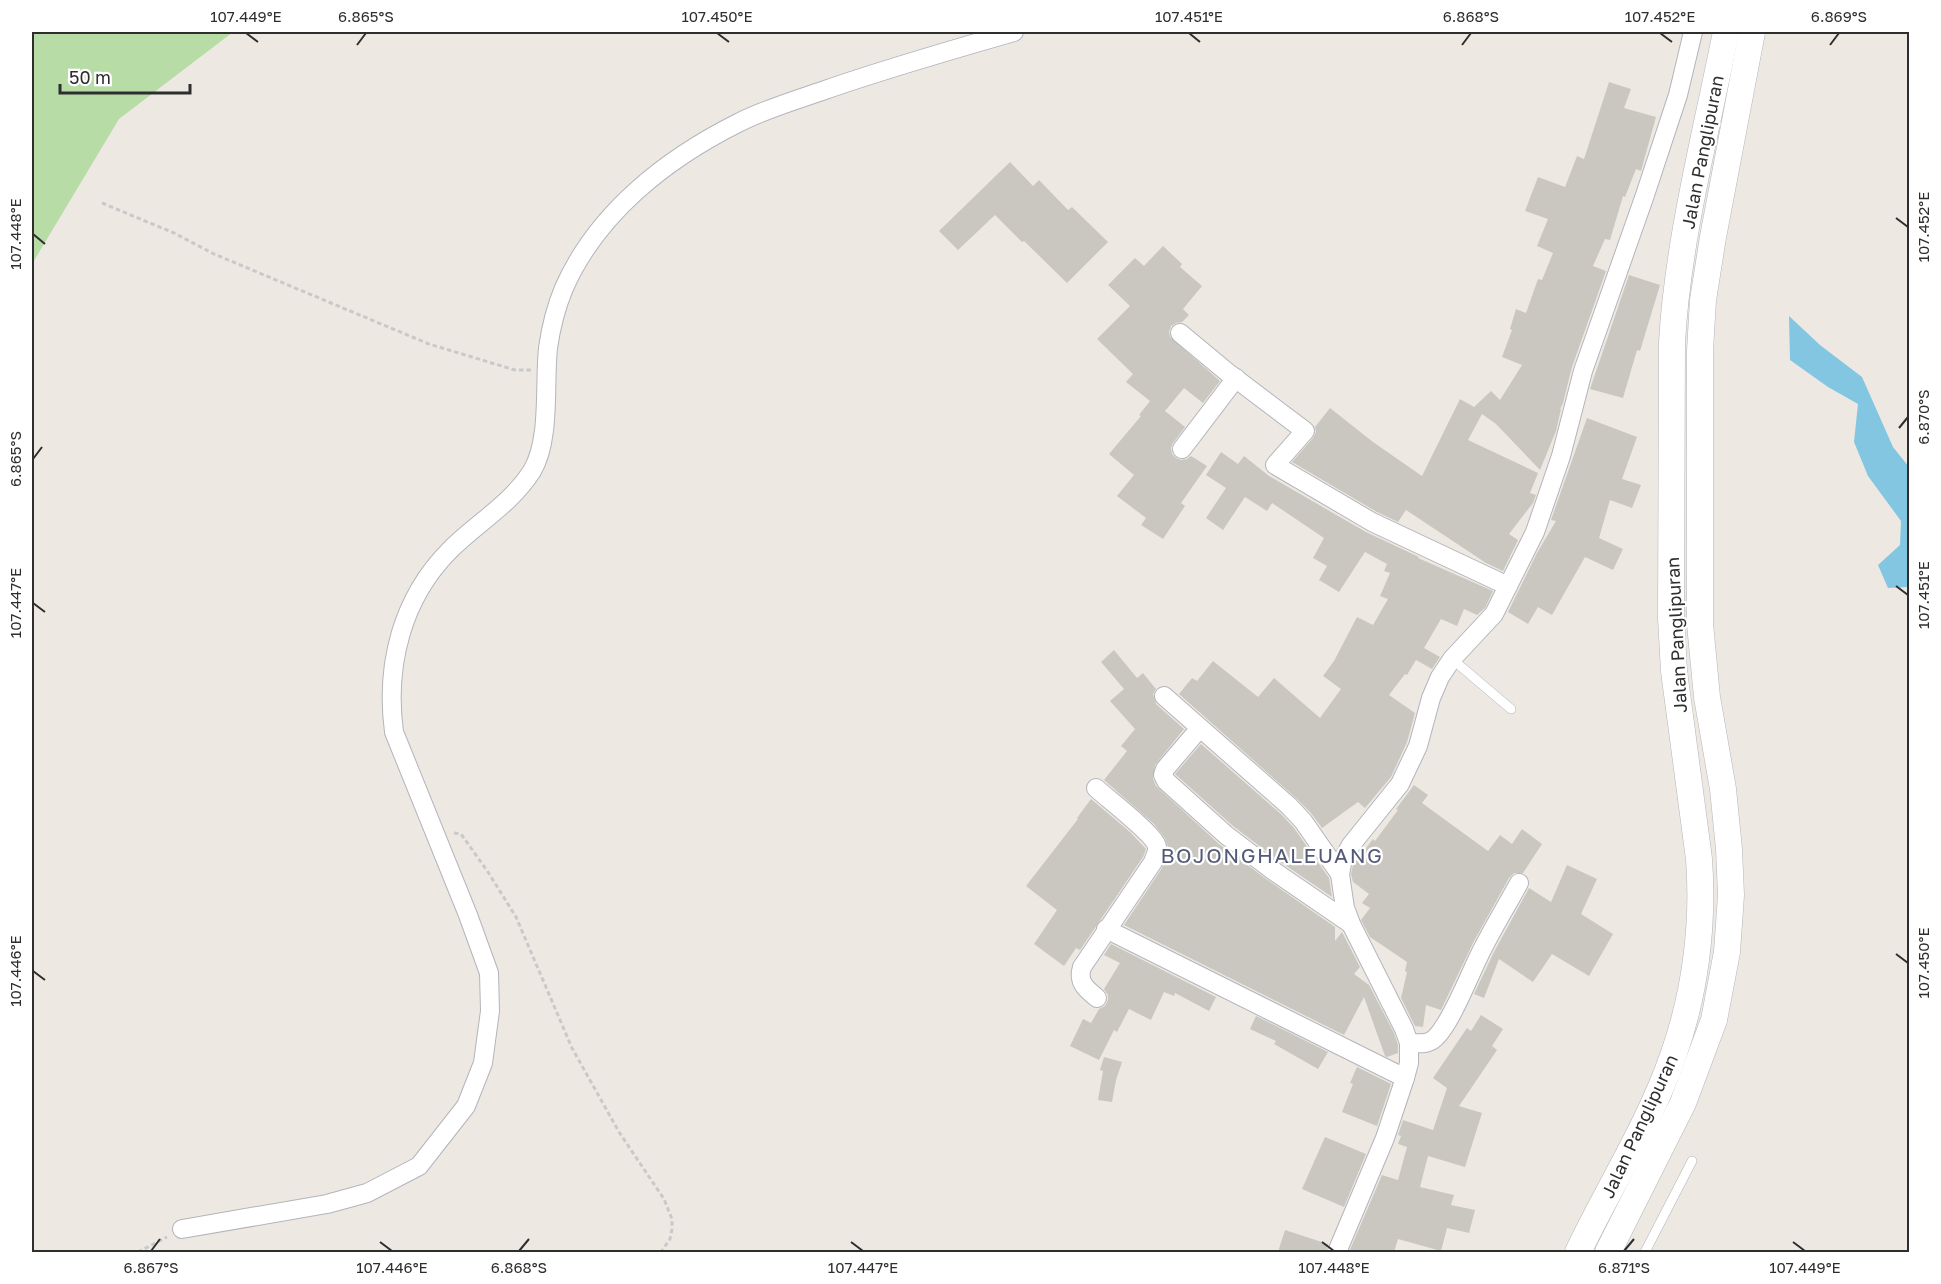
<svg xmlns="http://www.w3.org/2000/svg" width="1941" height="1284" viewBox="0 0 1941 1284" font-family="'Golos Text',sans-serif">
<rect width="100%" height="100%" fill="#ede9e2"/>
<!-- green -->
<polygon fill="#b7dca6" points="32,32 233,32 119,119 32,264"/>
<!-- water -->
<polygon fill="#83c6e1" points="1789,316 1820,345 1862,377 1893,447 1909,467 1909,587 1888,588 1878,565 1900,545 1901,521 1868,476 1854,442 1858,404 1828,387 1790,360"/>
<!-- building -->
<g fill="#cac7c0">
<polygon points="1609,82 1631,89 1624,108 1656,117 1641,171 1636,169 1625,197 1623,196 1610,240 1605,239 1593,266 1606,271 1572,367 1563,403 1560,409 1561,409 1556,431 1540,470 1496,424 1482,414 1468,440 1538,473 1530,493 1536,495 1533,503 1509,534 1518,540 1503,571 1486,563 1406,510 1398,522 1377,512 1292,462 1313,438 1316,432 1315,427 1330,408 1373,442 1422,476 1460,399 1474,407 1491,391 1500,400 1522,365 1502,357 1512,330 1510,329 1516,309 1526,313 1538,279 1542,280 1553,253 1537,246 1548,219 1525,211 1538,177 1565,187 1577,156 1584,159"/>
<polygon points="1010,162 1033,186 1039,180 1068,210 1072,207 1108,242 1067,283 1024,241 1022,242 995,215 958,250 939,231"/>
<polygon points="1163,246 1182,264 1180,267 1202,286 1183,309 1189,315 1182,322 1176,323 1171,326 1169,332 1170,337 1220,381 1203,403 1184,388 1165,411 1185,427 1173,443 1171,448 1172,454 1176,458 1181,460 1187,459 1191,456 1207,466 1181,503 1185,506 1163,539 1141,525 1146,518 1117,496 1134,475 1109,454 1141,416 1139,415 1150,401 1126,382 1133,374 1097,339 1130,306 1108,285 1135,258 1144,266"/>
<polygon points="1629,275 1660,285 1640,351 1637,350 1623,398 1590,389"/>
<polygon points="1587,418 1637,437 1622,479 1641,485 1632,508 1610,500 1599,538 1623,549 1613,570 1585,557 1552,615 1538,607 1528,624 1508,612 1537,553 1556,521 1551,520"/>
<polygon points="1221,452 1238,464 1244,456 1269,476 1366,532 1419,557 1418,558 1493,591 1485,608 1477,615 1464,609 1457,626 1441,619 1424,648 1440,657 1432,669 1416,660 1407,675 1405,674 1389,695 1415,713 1407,742 1391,777 1365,808 1358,802 1322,828 1311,813 1296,798 1179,694 1192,678 1197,681 1213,661 1258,697 1274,678 1320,718 1341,689 1323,676 1334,661 1357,617 1373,625 1388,599 1380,596 1390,573 1384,571 1387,564 1365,552 1339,592 1319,580 1327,566 1313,558 1324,538 1272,503 1267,511 1245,497 1223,530 1206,518 1226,488 1206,475"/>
<polygon points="1114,650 1137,678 1143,673 1156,689 1153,694 1156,704 1184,729 1155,765 1153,779 1156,786 1219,844 1269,881 1335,927 1335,941 1342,932 1360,967 1354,974 1369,985 1394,1033 1398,1045 1398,1053 1387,1057 1385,1056 1364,997 1344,1035 1124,925 1162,868 1168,847 1165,838 1154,824 1104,780 1127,751 1121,746 1135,729 1110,701 1124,689 1101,662"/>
<polygon points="1201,744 1281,814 1294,828 1329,878 1332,897 1282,863 1233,826 1175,774"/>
<polygon points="1414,785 1428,795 1422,803 1488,851 1500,835 1512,844 1522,829 1542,844 1523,873 1514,873 1509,878 1474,941 1441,1010 1426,1005 1423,1027 1415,1026 1401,998 1407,972 1405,971 1407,962 1370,937 1361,920 1370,908 1362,903 1369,894 1353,882 1351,874 1353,865 1373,839 1375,841 1398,810 1396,809"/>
<polygon points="1091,799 1130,832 1146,849 1143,857 1080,950 1076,948 1064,966 1034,944 1057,910 1026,886 1078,819 1077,818"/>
<polygon points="1567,865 1597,879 1581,914 1613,934 1589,976 1552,954 1533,982 1499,959 1484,998 1474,994 1494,952 1529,888 1551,902"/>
<polygon points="1111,944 1216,997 1209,1011 1175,993 1174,996 1164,992 1151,1020 1129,1009 1117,1032 1114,1030 1099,1060 1070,1046 1083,1019 1091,1023 1099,1009 1105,1006 1108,1000 1108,995 1104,989 1120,963 1104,955"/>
<polygon points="1481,1015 1503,1029 1492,1046 1497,1050 1459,1106 1482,1113 1465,1167 1428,1156 1420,1187 1454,1195 1451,1205 1475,1210 1469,1233 1447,1228 1441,1251 1398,1239 1394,1252 1349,1252 1382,1175 1398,1180 1407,1147 1398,1144 1401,1136 1398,1135 1403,1120 1433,1130 1447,1088 1433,1078 1467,1028 1471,1031"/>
<polygon points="1256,1016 1328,1052 1318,1069 1274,1044 1276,1041 1250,1029"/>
<polygon points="1104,1057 1122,1062 1116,1080 1112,1102 1098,1100 1103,1071 1100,1070"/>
<polygon points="1357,1067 1391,1084 1377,1126 1342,1112 1353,1084 1350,1083"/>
<polygon points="1325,1137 1366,1154 1344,1207 1302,1189"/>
<polygon points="1285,1230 1328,1244 1326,1252 1278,1252"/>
</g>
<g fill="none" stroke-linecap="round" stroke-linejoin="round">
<!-- lane casing -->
<g stroke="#b3b4bc" stroke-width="10">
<g id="lane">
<polyline points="1452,659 1511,709"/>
<polyline points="1645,1252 1692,1161"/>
</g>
</g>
<!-- street casing -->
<g stroke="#b3b4bc" stroke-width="20">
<g id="street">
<polyline points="1180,333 1227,372 1305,431 1275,465 1372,522 1508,586"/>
<polyline points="1182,449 1236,378"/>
<polyline points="1164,696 1289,806 1303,821 1340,874"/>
<polyline points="1200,728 1165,769 1163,775 1166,781 1226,835 1275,872 1351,924"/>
<path d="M1096 788C1108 799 1151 832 1156 844 1159 850 1155 856 1153 862L1082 967C1077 982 1086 989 1097 998"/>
<polyline points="1106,929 1405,1078"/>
<path d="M1409 1043C1419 1043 1428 1045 1435 1038 1450 1025 1469 976 1479 956 1491 931 1506 907 1519 883"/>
<path d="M182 1229 327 1204 367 1193 419 1166 466 1106 483 1063 490 1011 489 973 468 915 394 732C385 665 402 598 450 550 477 523 511 504 532 471 551 439 544 384 548 348 551 327 556 307 564 288 597 213 666 159 738 123 765 109 796 100 825 90 888 68 951 50 1014 32"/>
<polyline points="1337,1252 1385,1138 1405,1078 1409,1063 1409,1043 1404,1029 1351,924 1345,908 1342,888 1340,874 1343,859 1351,845 1400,784 1418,746 1431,698 1440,677 1452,659 1494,614 1535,532 1561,456 1583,371 1645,195 1678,95 1693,32"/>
</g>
</g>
<!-- secondary casing -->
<g stroke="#b3b4bc" stroke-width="27">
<g id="secondary">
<path d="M1578 1252C1609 1187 1649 1125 1673 1056 1695 994 1704 925 1699 859L1674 671 1671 618 1672 342C1678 239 1706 133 1726 32"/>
<polyline points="1608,1252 1683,1103 1714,1020 1727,952 1731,895 1729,849 1723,789 1707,697 1700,624 1700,350 1703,300 1713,237 1752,32"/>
</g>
</g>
<!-- path -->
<g stroke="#c9c9c9" stroke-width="3" stroke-dasharray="4.5 3" stroke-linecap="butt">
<polyline points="102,203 174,233 214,254 429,344 515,370 531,370"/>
<polyline points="454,833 461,834 488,872 516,917 572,1048 619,1132 664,1199 672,1219 672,1229 670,1239 661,1252"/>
<polyline points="138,1252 167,1237"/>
</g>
<!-- lane -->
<use href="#lane" stroke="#fff" stroke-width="9"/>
<!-- street -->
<use href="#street" stroke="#fff" stroke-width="18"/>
<!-- secondary -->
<use href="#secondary" stroke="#fff" stroke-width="26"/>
</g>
<!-- ticks -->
<path fill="none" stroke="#2e2e2e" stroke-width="2" d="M246 33 258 42M717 33 729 42M1189 33 1200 42M1660 33 1672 42M357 45 366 33M1462 45 1471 33M1830 45 1839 33M1896 218 1908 227M33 234 45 244M1899 428 1908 417M33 459 42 447M1896 586 1908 595M33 603 45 612M1896 954 1908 963M33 971 45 980M380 1242 392 1251M851 1242 863 1251M1322 1242 1334 1251M1793 1242 1805 1251M151 1251 160 1239M519 1251 529 1239M1624 1251 1634 1239"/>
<g text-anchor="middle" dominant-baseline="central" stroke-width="4.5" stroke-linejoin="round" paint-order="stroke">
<!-- street labels -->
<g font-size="18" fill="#2e2e2e" stroke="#fff">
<text transform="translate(1702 152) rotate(-79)">Jalan Panglipuran</text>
<text transform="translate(1676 635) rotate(-93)">Jalan Panglipuran</text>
<text transform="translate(1639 1126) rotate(-65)">Jalan Panglipuran</text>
</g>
<!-- quarter labels -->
<g font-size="21" letter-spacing="1.5" fill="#535979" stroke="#fff">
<text x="1272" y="855">BOJONGHALEUANG</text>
</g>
</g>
<!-- border -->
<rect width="1941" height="1284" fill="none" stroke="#ffffff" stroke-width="66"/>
<!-- scale -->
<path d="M60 84v9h130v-9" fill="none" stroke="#2e2e2e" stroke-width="3"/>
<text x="69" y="84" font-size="18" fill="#2e2e2e" stroke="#ffffff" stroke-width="4.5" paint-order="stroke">50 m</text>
<rect x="33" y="33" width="1875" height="1218" fill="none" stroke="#2e2e2e" stroke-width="2"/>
<g font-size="15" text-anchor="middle" fill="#2e2e2e">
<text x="246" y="22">107.449°E</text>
<text x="366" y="22">6.865°S</text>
<text x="717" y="22">107.450°E</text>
<text x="1189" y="22">107.451°E</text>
<text x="1471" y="22">6.868°S</text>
<text x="1660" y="22">107.452°E</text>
<text x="1839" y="22">6.869°S</text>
<text transform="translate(1924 227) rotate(-90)" y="5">107.452°E</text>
<text transform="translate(16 234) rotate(-90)" y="5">107.448°E</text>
<text transform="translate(1924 417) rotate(-90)" y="5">6.870°S</text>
<text transform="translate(16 459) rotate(-90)" y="5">6.865°S</text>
<text transform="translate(1924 595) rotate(-90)" y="5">107.451°E</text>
<text transform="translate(16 603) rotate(-90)" y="5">107.447°E</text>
<text transform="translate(1924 963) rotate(-90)" y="5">107.450°E</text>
<text transform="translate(16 971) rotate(-90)" y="5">107.446°E</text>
<text x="151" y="1273">6.867°S</text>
<text x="392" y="1273">107.446°E</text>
<text x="519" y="1273">6.868°S</text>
<text x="863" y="1273">107.447°E</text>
<text x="1334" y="1273">107.448°E</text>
<text x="1624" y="1273">6.871°S</text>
<text x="1805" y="1273">107.449°E</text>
</g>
</svg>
